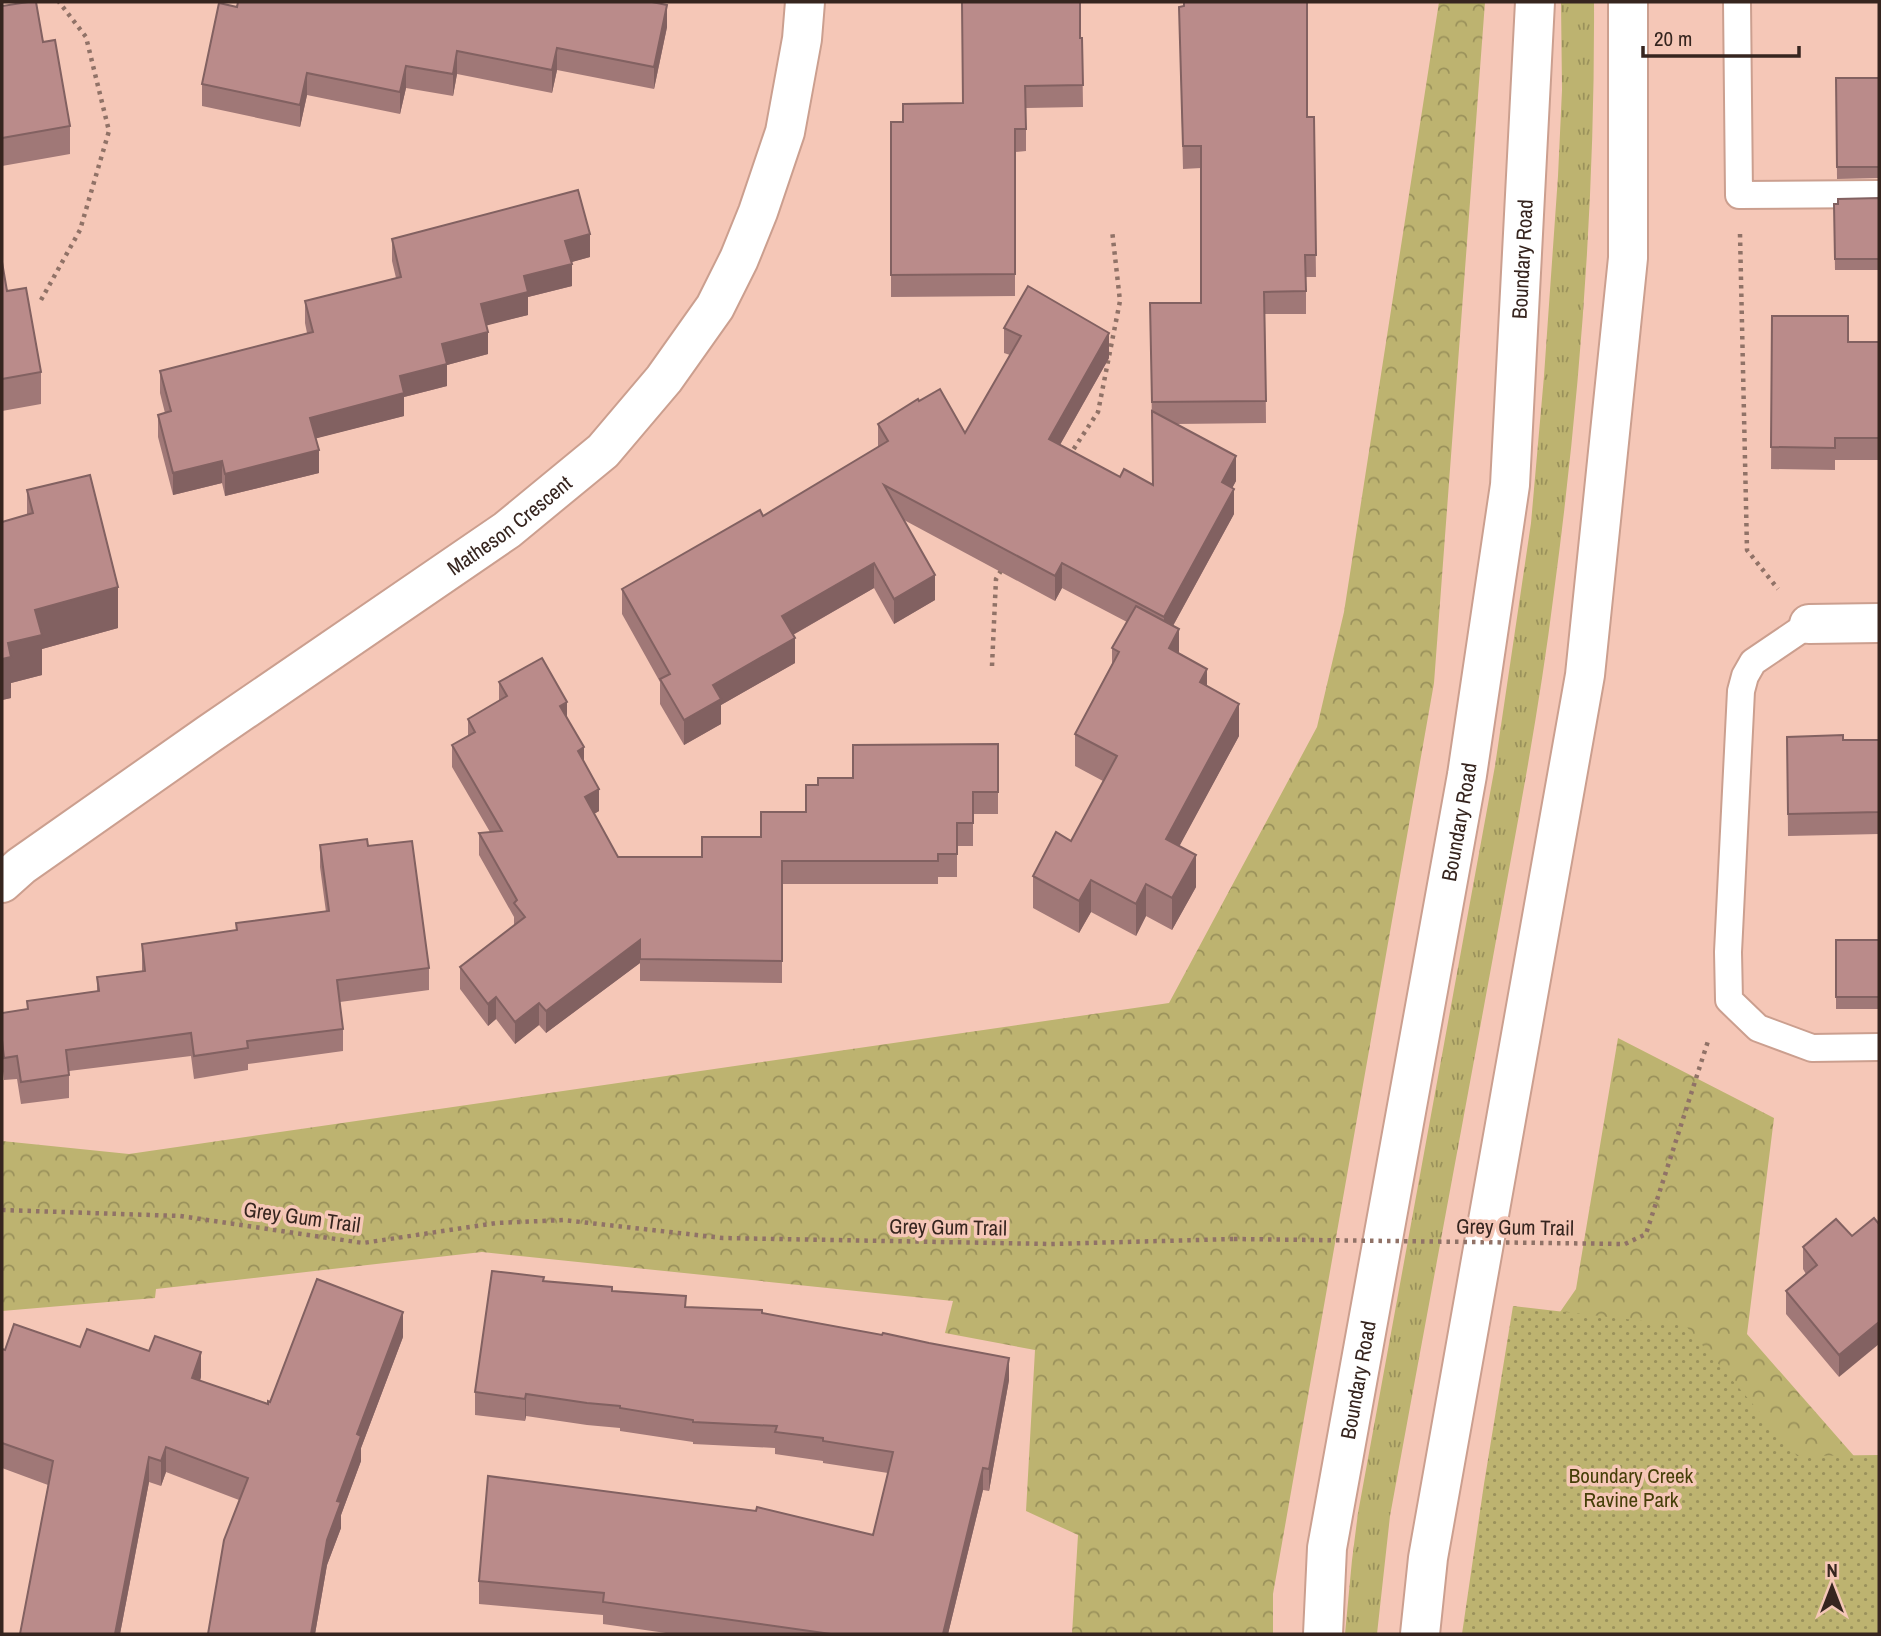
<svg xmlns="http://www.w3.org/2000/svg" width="1881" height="1636" viewBox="0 0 1881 1636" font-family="'Archivo Narrow',sans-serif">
<defs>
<pattern id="grass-tufts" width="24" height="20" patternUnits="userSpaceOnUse" patternTransform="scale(1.75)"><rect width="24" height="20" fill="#bdb370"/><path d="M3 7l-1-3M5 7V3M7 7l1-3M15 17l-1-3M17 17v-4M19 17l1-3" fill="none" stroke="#9a915b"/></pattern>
<pattern id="forest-crowns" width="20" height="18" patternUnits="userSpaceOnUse" patternTransform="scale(1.75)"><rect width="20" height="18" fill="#bdb370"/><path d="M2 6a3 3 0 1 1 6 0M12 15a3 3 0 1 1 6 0" fill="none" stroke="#9a915b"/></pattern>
<pattern id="park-dots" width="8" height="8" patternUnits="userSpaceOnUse" patternTransform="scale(1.75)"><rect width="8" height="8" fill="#bdb370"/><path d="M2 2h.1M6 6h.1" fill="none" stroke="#9a915b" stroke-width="1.8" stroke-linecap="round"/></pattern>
</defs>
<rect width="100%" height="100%" fill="#f5c7b7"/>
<!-- grass -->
<path fill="url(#grass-tufts)" d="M1561 2H1594C1595 199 1580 397 1554 592 1539 714 1515 836 1493 957 1459 1143 1424 1330 1390 1516L1377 1634H1345L1352 1560 1358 1513 1495 766 1531 523 1544 376 1558 176 1562 90Z"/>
<!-- forest -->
<g fill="url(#forest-crowns)">
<polygon points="1439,2 1485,2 1434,683 1273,1594 1273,1634 1072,1634 1078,1535 1026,1511 1035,1350 945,1333 953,1301 482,1252 156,1289 155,1298 2,1311 2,1141 129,1154 1169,1003 1317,727 1344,612"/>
<polygon points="1618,1038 1774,1118 1747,1334 1875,1480 1879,1634 1491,1634 1524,1364 1576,1289"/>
</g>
<!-- park -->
<polygon fill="url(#park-dots)" points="1513,1306 1686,1326 1797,1456 1879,1455 1879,1634 1462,1634 1484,1484"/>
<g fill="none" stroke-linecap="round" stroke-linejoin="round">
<!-- lane casing -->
<g stroke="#cb9f8f" stroke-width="30">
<g id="lane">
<polyline points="1737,2 1739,195 1879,194"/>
<polyline points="1809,624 1753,662 1745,676 1741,691 1728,952 1729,1000 1758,1028 1812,1048 1879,1047"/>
</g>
</g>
<!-- street casing -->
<g stroke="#cb9f8f" stroke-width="42">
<g id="street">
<polyline points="1809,624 1879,623"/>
<path id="s1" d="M2 883 21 866 209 734 507 530 603 451 664 379 715 307 739 259 758 212 785 132 802 39 805 2"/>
</g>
</g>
<!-- primary casing -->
<g stroke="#cb9f8f" stroke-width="42">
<g id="primary">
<path id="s2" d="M1323 1634 1327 1548 1467 775 1510 485 1535 2"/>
<polyline points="1420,1634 1428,1558 1585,675 1628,258 1628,2"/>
</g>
</g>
<!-- path -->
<g stroke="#907267" stroke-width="4.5" stroke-dasharray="3.5 5" stroke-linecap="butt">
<polyline points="1740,234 1747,550 1778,589"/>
<polyline points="41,300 80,230 109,131 86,37 59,2"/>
<polyline points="1069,456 1098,412 1120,301 1112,230"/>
<polyline points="992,666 996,579 1002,569"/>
<polyline points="2,1210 180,1216 363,1243 497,1223 563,1220 723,1238 1051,1244 1234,1239"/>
<polyline points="1625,1244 1646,1234 1709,1038"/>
</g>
<!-- lane -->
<use href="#lane" stroke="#fff" stroke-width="26"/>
<!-- street -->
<use href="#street" stroke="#fff" stroke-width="38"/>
<!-- primary -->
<use href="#primary" stroke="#fff" stroke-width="38"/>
<!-- path-bridge -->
<polyline stroke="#907267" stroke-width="4.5" stroke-dasharray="3.5 5" stroke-linecap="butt" points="1234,1239 1625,1244"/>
</g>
<!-- wall -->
<g fill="#a07877">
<polygon points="2,6 43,42 70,126 70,154 2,166"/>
<polygon points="237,7 667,27 654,89 557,70 552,93 457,74 453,96 406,88 400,114 307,95 300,127 202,106 202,84"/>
<polygon points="1179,7 1307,117 1314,117 1316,277 1306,277 1306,314 1265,314 1266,423 1176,424 1236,481 1232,488 1234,514 1173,626 1179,654 1207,686 1239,736 1179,846 1196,887 1172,930 1146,916 1136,936 1091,912 1079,933 1033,908 1033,876 1071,841 1103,781 1075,766 1075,734 1112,664 1112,648 1127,622 1062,588 1055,601 904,520 935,600 894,624 874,588 793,635 795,663 721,705 721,724 684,745 660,704 660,682 622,614 622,589 763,516 878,447 878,424 919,401 965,433 1010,355 1004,353 1004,328 1109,358 1060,445 1120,477 1153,485 1150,303 1201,303 1201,168 1183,169"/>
<polygon points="1080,38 1082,38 1083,107 1026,108 1026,151 1015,152 1015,296 891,297 891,122 903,122 903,104 963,103"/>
<polygon points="1836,78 1879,78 1879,178 1837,179"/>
<polygon points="1879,198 1879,270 1835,270 1834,204"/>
<polygon points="392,239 590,257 571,262 572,286 528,297 528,315 486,325 488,354 447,365 447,386 404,397 404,416 316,438 319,473 225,496 222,483 173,495 158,437 158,415 165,413 160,393 160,371 307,333 305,323 305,301 396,278 392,261"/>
<polygon points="2,262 7,291 41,372 41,404 2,411"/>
<polygon points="1772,316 1848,342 1879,342 1879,460 1835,460 1835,470 1771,469"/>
<polygon points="27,490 118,628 42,649 42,675 11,683 11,698 2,700 2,522 27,515"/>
<polygon points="499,682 567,718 584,762 599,811 594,814 618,857 702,857 761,837 806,812 818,785 853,778 998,744 998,814 973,814 973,846 957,846 957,877 938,877 938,884 782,884 782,983 640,981 640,963 546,1033 539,1025 515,1044 496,1019 488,1026 460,989 460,967 514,926 514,917 479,855 479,833 490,832 452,767 452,745 468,736 468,719 499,701"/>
<polygon points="1787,737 1843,740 1879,740 1879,834 1788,836"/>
<polygon points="320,845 368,846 429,968 429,990 340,1002 343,1029 343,1051 248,1064 248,1070 194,1079 191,1056 69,1071 69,1098 21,1104 17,1079 4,1080 2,1062 2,1013 27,1009 27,1001 97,991 97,977 142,971 142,944 236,930 236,923 326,912 320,867"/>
<rect x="1836" y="940" width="43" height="69"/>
<polygon points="1852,1236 1839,1377 1786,1314 1786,1291 1806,1274 1803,1269 1803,1247"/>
<polygon points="544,1281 612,1291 686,1307 762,1313 1009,1380 989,1491 983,1490 948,1634 673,1634 603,1624 603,1615 479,1604 479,1581 873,1535 888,1473 823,1463 823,1461 775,1454 775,1448 693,1444 693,1442 620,1431 620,1428 587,1425 526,1416 525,1421 475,1415 475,1392"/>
<polygon points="403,1337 361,1448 361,1461 341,1515 341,1528 327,1565 315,1634 208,1634 239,1500 166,1472 161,1486 149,1482 120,1634 20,1634 48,1485 2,1468 2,1349 5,1350 80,1347 201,1377 200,1381 268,1404"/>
</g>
<!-- shaded-wall -->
<g fill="#826161">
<polygon points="667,5 667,27 654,89 654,67"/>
<polygon points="557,48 557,70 552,93 552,70"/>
<polygon points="457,51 457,74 453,96 453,74"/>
<polygon points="406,66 406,88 400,114 400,92"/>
<polygon points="307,73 307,95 300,127 300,105"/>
<polygon points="590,234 590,257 565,264 565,241"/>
<polygon points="572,264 572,286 528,297 528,315 481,327 481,304 524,276"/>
<polygon points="488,332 488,354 447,365 447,386 404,397 404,416 310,440 310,418 400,376 442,344"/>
<polygon points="1109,333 1109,358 1049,464 1049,439"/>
<polygon points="319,450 319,473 225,496 225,474"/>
<polygon points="1236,456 1236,481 1222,507 1222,482"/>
<polygon points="222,461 222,483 173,495 173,473"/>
<polygon points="1234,489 1234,514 1164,642 1164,617"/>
<polygon points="874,563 874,588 782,641 782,616"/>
<polygon points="1062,563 1062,588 1055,601 1055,576"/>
<polygon points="935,575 935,600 894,624 894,599"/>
<polygon points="118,587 118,628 42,649 42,675 11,683 11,698 2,700 2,659 8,643 35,610"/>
<polygon points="1179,629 1179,662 1169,648"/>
<polygon points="795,638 795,663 721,705 721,724 684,745 684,720 713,685"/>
<polygon points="1207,669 1207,701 1200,682"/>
<polygon points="567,702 567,724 560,706"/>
<polygon points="1239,704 1239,736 1166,871 1166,839"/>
<polygon points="584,747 584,770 578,751"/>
<polygon points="599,789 599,811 585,819 585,797"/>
<polygon points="1196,855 1196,887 1172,930 1172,898"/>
<polygon points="1091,880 1091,912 1079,933 1079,901"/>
<polygon points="1146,884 1146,916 1136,936 1136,904"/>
<polygon points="640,940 640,963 546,1033 546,1011"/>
<polygon points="496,997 496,1019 488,1026 488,1004"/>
<polygon points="539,1003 539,1025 515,1044 515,1022"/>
<polygon points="403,1312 403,1337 361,1448 361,1461 341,1515 341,1528 327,1565 315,1634 311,1634 327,1540 337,1501 357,1434"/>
<polygon points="1879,1322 1879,1344 1839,1377 1839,1355"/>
<polygon points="201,1352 201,1377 192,1403 192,1378"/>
<polygon points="1009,1358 1009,1380 989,1491 989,1469"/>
<polygon points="526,1394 526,1416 525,1421 525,1399"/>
<polygon points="166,1447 166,1472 161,1486 161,1461"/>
<polygon points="149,1457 149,1482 120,1634 115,1634"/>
<polygon points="983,1468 983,1490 948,1634 943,1634"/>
</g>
<!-- building -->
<g fill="#ba8b8a" stroke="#826161" stroke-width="2">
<polygon points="28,2 36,2 43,42 55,40 70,126 2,138 2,6"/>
<polygon points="238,2 652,2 667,5 654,67 557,48 552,70 457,51 453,74 406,66 400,92 307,73 300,105 202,84 219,3 237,7"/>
<polygon points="962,2 1080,2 1080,38 1082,38 1083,85 1025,86 1026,129 1015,129 1015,274 891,275 891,122 903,122 903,104 963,103"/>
<polygon points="1184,2 1307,2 1307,117 1314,117 1316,255 1305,255 1306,291 1264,292 1266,401 1152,402 1150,303 1201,303 1201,146 1183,146 1179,7 1184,6"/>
<polygon points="1836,78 1879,78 1879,167 1837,167"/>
<polygon points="578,190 590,234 565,241 572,264 524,276 528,292 481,304 488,332 442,344 447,364 400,376 404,393 310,418 319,450 225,474 222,461 173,473 158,415 171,411 160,371 313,332 305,301 401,277 392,239"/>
<polygon points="1879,198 1879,259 1835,259 1834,204 1838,204 1838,199"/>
<polygon points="2,262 7,291 26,288 41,372 2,379"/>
<polygon points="1028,286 1109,333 1049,439 1120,477 1124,469 1153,485 1152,411 1236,456 1222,482 1234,489 1164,617 1062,563 1055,576 884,485 935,575 894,599 874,563 782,616 795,638 713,685 721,699 684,720 660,679 670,674 622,589 760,510 763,516 888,441 878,424 918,399 919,401 940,389 965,433 1021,336 1004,328"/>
<polygon points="1772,316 1848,316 1848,342 1879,342 1879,438 1835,438 1835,448 1771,447"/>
<polygon points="90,475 118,587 35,610 42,635 8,643 11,657 2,659 2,522 33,513 27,490"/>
<polygon points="1136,606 1179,629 1169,648 1207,669 1200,682 1239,704 1166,839 1196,855 1172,898 1146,884 1136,904 1091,880 1079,901 1033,876 1056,832 1071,841 1117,756 1075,734 1119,652 1112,648"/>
<polygon points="542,658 567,702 560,706 584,747 578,751 599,789 585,797 618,857 702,857 702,837 761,837 761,812 806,812 806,785 818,785 818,778 853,778 853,745 998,744 998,792 973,792 973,823 957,823 957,854 938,854 938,861 782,861 782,961 640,959 640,940 546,1011 539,1003 515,1022 496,997 488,1004 460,967 525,917 514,903 517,900 479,833 502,831 452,745 475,732 468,719 507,696 499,682"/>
<polygon points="1843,735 1843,740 1879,740 1879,812 1788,814 1787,737"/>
<polygon points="367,839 368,846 412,841 429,968 337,980 343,1029 247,1041 248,1048 194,1056 191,1033 66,1050 69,1075 21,1082 17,1056 4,1058 2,1040 2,1013 28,1009 27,1001 99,991 97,977 145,971 142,944 237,930 236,923 329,911 320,845"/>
<rect x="1836" y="940" width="43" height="57"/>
<polygon points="1874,1218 1879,1224 1879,1322 1839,1355 1786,1291 1817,1265 1803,1247 1836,1219 1852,1236"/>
<polygon points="492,1271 544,1277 543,1281 612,1287 612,1291 686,1296 685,1307 762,1310 762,1313 882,1335 883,1333 929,1343 1009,1358 989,1469 983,1468 943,1634 831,1634 603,1602 604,1593 479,1581 488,1476 756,1511 757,1507 873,1535 893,1452 823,1441 823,1438 775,1432 777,1426 693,1422 693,1420 620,1408 620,1406 587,1403 526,1394 525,1399 475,1392"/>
<polygon points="317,1279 403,1312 357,1434 361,1436 337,1501 341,1502 327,1540 311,1634 208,1634 224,1540 248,1478 166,1447 161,1461 149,1457 115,1634 20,1634 53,1461 2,1443 2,1349 5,1350 14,1324 80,1347 87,1329 149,1351 155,1336 201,1352 192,1378 268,1404 268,1401 270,1402"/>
</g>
<g text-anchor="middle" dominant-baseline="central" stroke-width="7" stroke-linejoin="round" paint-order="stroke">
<!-- street labels -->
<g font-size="21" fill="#36251f" stroke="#f5c7b7">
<text stroke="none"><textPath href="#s2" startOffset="1391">Boundary Road</textPath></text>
<text stroke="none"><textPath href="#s1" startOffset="621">Matheson Crescent</textPath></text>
<text stroke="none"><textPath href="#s2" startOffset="824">Boundary Road</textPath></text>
<text transform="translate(302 1217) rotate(8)">Grey Gum Trail</text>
<text transform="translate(948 1227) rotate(1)">Grey Gum Trail</text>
<text transform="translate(1515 1227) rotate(1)">Grey Gum Trail</text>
<text stroke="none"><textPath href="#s2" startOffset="257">Boundary Road</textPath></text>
</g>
<!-- park labels -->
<g font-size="21" fill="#463f08" stroke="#f5c7b7">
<text x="1631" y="1475">Boundary Creek<tspan x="1631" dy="24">Ravine Park</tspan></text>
</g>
</g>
<!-- border -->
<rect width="1881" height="1636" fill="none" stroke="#36251f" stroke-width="7"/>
<!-- north arrow -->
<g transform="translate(1832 1587)" stroke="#f5c7b7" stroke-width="5" paint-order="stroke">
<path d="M0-5L12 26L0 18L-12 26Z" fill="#36251f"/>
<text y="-10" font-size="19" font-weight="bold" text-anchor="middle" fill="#36251f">N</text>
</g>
<!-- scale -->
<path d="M1643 46v10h156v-10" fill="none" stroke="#36251f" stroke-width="3.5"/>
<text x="1654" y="46" font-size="21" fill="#36251f" stroke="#f5c7b7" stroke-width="5" paint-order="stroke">20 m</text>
</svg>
